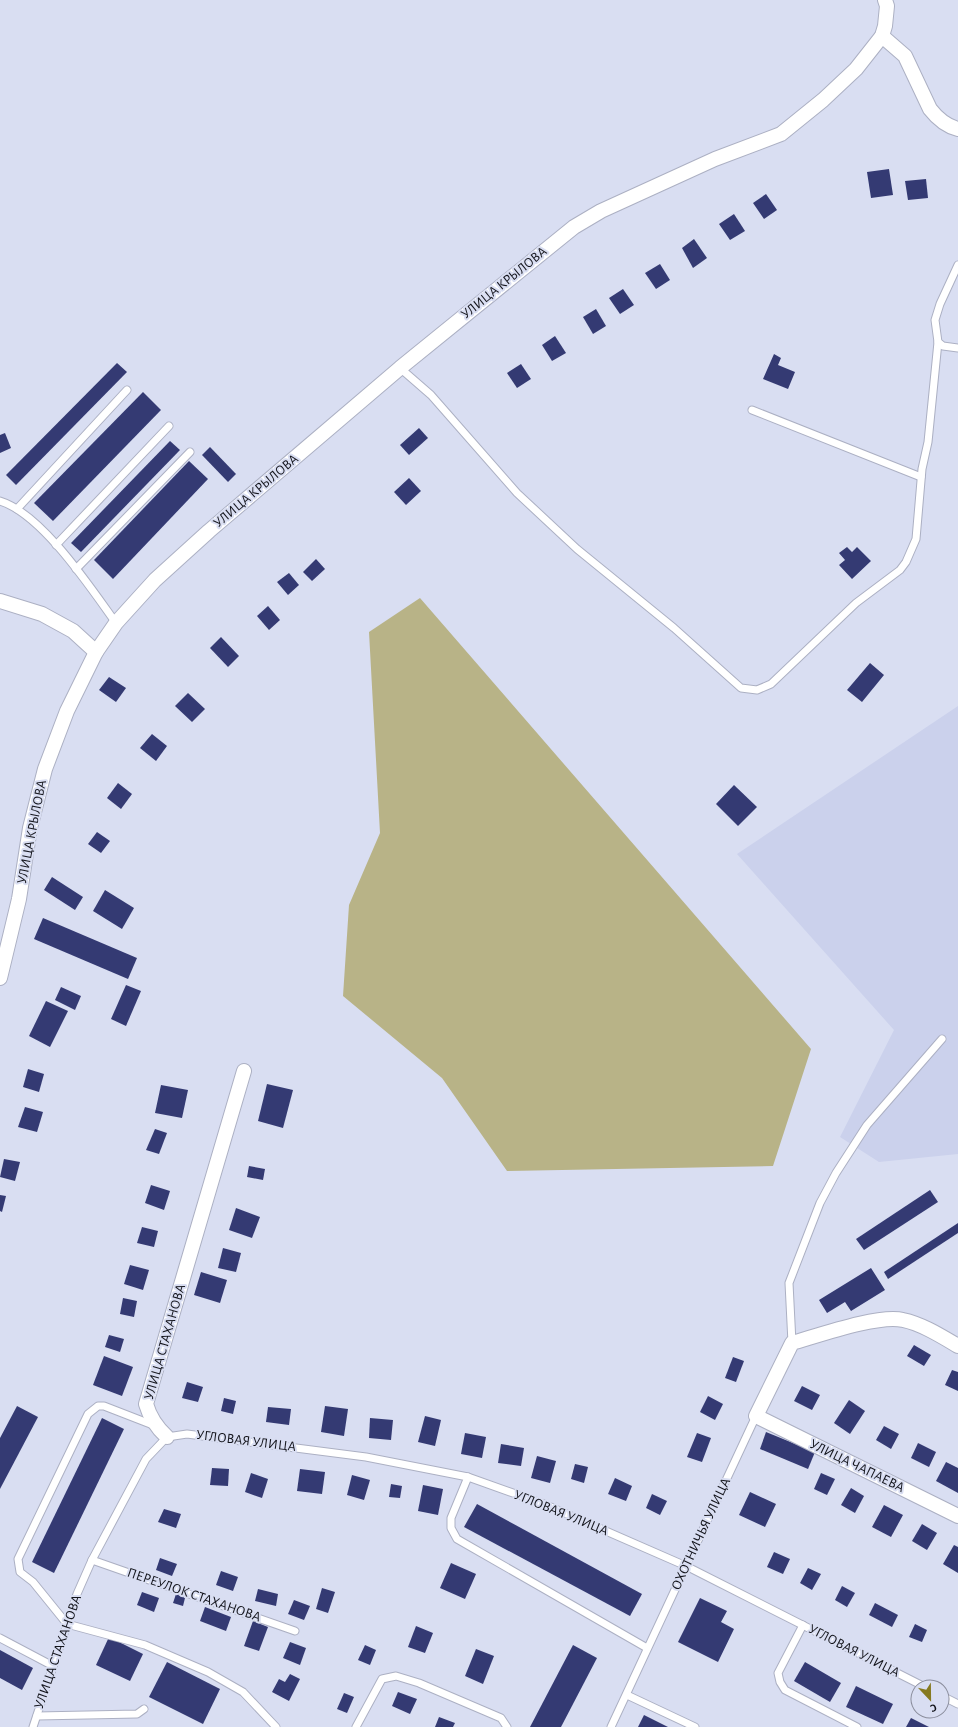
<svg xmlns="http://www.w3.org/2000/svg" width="958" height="1727" viewBox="0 0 958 1727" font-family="'Alegreya Sans',sans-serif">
<rect width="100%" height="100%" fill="#d9def2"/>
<!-- built -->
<polygon fill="#cbd1ec" points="958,706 958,1154 879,1162 840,1137 894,1030 737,854"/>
<!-- green -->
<polygon fill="#b8b387" points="420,598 811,1049 773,1166 507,1171 442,1078 343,996 349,905 380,833 369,632"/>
<!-- building -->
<g fill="#343a73">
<polygon points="889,169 893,195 871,198 867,172"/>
<polygon points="926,179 928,198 908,200 905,181"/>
<polygon points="766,194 777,210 764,219 753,203"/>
<polygon points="734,214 745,231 730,240 719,224"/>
<polygon points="694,239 707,258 693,268 682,248"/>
<polygon points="660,264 670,280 656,289 645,273"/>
<polygon points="623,289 634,305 620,314 609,298"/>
<polygon points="596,309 606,326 593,334 583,317"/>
<polygon points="555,336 566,353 552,361 542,345"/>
<polygon points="774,354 781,358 778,365 795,372 788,389 763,379"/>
<polygon points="117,363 127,372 16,485 6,475"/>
<polygon points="521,364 531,379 517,388 507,373"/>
<polygon points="143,392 161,410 53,521 34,503"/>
<polygon points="419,428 428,438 409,455 400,445"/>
<polygon points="5,433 11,448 0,453 0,435"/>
<polygon points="170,441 180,450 81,552 71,543"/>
<polygon points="210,447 236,474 228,482 202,455"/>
<polygon points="189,461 208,479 113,579 94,560"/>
<polygon points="409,478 421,491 406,505 394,492"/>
<polygon points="847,547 852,552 857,547 871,561 852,579 839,565 845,560 839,553"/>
<polygon points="316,559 325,569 312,581 303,572"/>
<polygon points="289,573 299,585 288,595 277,582"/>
<polygon points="268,606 280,620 269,630 257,616"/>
<polygon points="221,637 239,656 228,667 210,648"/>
<polygon points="870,663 884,675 862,702 847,690"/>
<polygon points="109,677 126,688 116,702 99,690"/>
<polygon points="188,693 205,709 192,722 175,706"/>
<polygon points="152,734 167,746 156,761 140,748"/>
<polygon points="118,783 132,794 121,809 107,798"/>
<polygon points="734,785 757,807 738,826 716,804"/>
<polygon points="97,832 110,841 101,853 88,844"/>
<polygon points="52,877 83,897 75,910 44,890"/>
<polygon points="105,890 134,908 122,929 93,911"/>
<polygon points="43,918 137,958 128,979 34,939"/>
<polygon points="126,985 141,991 126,1026 111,1019"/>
<polygon points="61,987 81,996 75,1010 55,1000"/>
<polygon points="46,1001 68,1011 50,1047 29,1036"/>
<polygon points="28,1069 44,1074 39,1092 23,1087"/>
<polygon points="267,1084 293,1090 283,1128 258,1121"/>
<polygon points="161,1085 188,1090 182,1118 155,1113"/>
<polygon points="25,1107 43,1112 37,1132 18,1127"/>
<polygon points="155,1129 167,1133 159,1154 146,1150"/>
<polygon points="4,1159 20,1162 15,1181 0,1177"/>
<polygon points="249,1166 265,1169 263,1180 247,1177"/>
<polygon points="151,1185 170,1191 164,1210 145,1203"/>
<polygon points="930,1190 938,1202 864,1250 856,1239"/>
<polygon points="0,1195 6,1196 2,1212 0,1211"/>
<polygon points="236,1208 260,1217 252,1238 229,1230"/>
<polygon points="958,1223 958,1233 888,1279 884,1272"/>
<polygon points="142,1227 158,1231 154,1247 137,1243"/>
<polygon points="223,1248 241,1253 236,1272 218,1268"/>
<polygon points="130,1265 149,1270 143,1290 124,1284"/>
<polygon points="871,1268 885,1290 851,1311 845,1302 827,1313 819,1300"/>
<polygon points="201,1272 227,1280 220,1303 194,1295"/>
<polygon points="123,1298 137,1301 134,1317 120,1314"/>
<polygon points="109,1335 124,1339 120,1352 105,1347"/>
<polygon points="914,1345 931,1355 924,1366 907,1356"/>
<polygon points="104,1356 133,1367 122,1396 93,1385"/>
<polygon points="733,1357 744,1361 736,1382 725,1378"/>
<polygon points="952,1370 958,1372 958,1391 945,1385"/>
<polygon points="187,1382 203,1387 198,1402 182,1398"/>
<polygon points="802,1386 820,1395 812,1410 794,1401"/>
<polygon points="708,1396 723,1404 715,1420 700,1412"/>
<polygon points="224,1398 236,1401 233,1414 221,1411"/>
<polygon points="849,1400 865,1411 850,1434 834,1423"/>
<polygon points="17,1406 38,1417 0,1489 0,1438"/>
<polygon points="325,1406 348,1409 344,1436 321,1432"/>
<polygon points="268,1407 291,1409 289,1425 266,1422"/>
<polygon points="425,1416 441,1420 435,1446 418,1442"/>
<polygon points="102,1418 124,1429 54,1573 32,1562"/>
<polygon points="370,1418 393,1420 391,1440 369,1438"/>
<polygon points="884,1426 899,1434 891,1449 876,1440"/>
<polygon points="766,1432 815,1452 808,1469 760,1449"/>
<polygon points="465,1433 486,1437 482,1458 461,1454"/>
<polygon points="697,1433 711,1438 702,1462 687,1457"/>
<polygon points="918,1443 936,1452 929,1467 911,1458"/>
<polygon points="501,1444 524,1448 521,1466 498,1463"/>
<polygon points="537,1456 556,1461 550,1483 531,1478"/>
<polygon points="946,1462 958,1468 958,1493 936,1481"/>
<polygon points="575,1464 588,1467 584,1483 571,1479"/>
<polygon points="212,1468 229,1469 228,1486 210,1485"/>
<polygon points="300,1469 325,1472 322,1494 297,1491"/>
<polygon points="251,1473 268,1479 262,1498 245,1492"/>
<polygon points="821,1473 835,1479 827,1495 814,1489"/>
<polygon points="352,1475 370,1480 364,1500 347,1495"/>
<polygon points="615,1478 632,1486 626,1501 608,1494"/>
<polygon points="391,1484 402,1486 400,1498 389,1497"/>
<polygon points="423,1485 443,1489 438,1515 418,1511"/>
<polygon points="851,1488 864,1496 855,1513 841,1505"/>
<polygon points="750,1492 776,1504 765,1527 739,1515"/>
<polygon points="652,1494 667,1501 660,1515 646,1508"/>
<polygon points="477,1504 642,1594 630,1616 464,1527"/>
<polygon points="884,1505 903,1515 891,1537 872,1527"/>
<polygon points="164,1509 181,1514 176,1528 158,1522"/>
<polygon points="922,1524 937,1533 927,1550 912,1541"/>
<polygon points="954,1545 958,1547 958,1573 943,1564"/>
<polygon points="774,1552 790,1559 783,1574 767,1567"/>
<polygon points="160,1558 177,1564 172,1576 156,1570"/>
<polygon points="451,1563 476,1574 465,1599 440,1588"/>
<polygon points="808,1568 821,1574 812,1590 800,1583"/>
<polygon points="221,1571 238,1577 233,1591 216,1585"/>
<polygon points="842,1586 855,1593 847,1607 835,1600"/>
<polygon points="322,1588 335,1592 328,1613 316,1609"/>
<polygon points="258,1589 278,1594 276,1606 255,1601"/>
<polygon points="142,1592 159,1598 154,1612 137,1605"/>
<polygon points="176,1594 185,1598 183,1606 173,1603"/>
<polygon points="700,1598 727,1611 721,1622 734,1629 718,1662 678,1642"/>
<polygon points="294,1600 310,1606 304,1620 288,1614"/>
<polygon points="875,1603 898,1615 892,1627 869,1615"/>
<polygon points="205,1607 231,1617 226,1631 200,1621"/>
<polygon points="253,1621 268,1627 259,1651 244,1646"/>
<polygon points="915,1624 927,1630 922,1642 909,1637"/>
<polygon points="416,1626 433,1633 425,1653 408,1647"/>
<polygon points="109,1637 143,1654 130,1681 96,1665"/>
<polygon points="290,1642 306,1648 300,1665 283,1658"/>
<polygon points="365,1645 376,1650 370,1665 358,1660"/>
<polygon points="573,1645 597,1658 561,1727 530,1727"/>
<polygon points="476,1649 494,1656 483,1684 465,1676"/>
<polygon points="0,1650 33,1668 22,1690 0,1678"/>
<polygon points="167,1662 220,1689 203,1724 149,1697"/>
<polygon points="805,1662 841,1683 830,1702 794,1681"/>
<polygon points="290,1674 300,1679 289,1701 272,1692 279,1679 285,1682"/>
<polygon points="856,1686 893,1704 883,1724 846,1707"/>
<polygon points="398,1692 417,1699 410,1714 392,1706"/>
<polygon points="344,1693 354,1697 347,1713 337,1709"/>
<polygon points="644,1715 668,1727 638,1727"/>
<polygon points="439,1717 455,1723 453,1727 435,1727"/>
<polygon points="911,1718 929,1727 906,1727"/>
</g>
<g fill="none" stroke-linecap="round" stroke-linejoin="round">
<!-- service casing -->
<g stroke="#acb0c3" stroke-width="9">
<g id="service">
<polyline points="958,265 940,304 935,320 938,342 943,346 958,348"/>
<polyline points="400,368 431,395 517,493 577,549 674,628 741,688 757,690 771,684 856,603 900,570 906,562 916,539 922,469 928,442 938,342"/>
<polyline points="752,410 921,477"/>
<path d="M0 501C42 514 90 587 116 623"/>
<polyline points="17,509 127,390"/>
<polyline points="56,545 169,426"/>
<polyline points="76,569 190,452"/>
<polyline points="792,1343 789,1283 820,1203 836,1173 867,1125 942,1039"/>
<polyline points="153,1425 104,1406 98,1406 88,1414 18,1559 20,1572 33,1582 67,1624 145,1645 208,1672 243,1692 276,1727"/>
<polyline points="468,1477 451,1518 451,1528 457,1539 647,1648"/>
<polyline points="92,1560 295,1631"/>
<polyline points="803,1625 778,1673 780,1682 785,1690 857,1727"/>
<polyline points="0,1638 53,1666"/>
<polyline points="627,1695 695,1727"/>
<polyline points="942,1696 958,1704"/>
<polyline points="37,1716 137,1714 144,1709"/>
<polyline points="33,1727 77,1594 92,1560 146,1459 167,1437 187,1434 366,1457 468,1477 544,1504 686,1566 925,1687"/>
<polyline points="356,1727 382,1679 396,1676 419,1683 501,1718 507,1727"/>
<polyline points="611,1727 756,1416"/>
</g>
</g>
<!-- minor casing -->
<g stroke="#acb0c3" stroke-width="16">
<g id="minor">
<path d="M882 36 905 56 930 109C937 118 946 126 958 129"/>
<polyline points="0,601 42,614 73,631 96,652"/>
<polyline points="0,978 19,899 30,828 45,769 67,711 96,652 116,623 155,580 209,531 400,368 574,227 601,211 715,159 781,134 823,100 856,69 882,36 885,26 887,6 885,0"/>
<path d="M958 1346C941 1336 922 1324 903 1320 879 1314 817 1336 792 1343L756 1416 958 1516"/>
<path d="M167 1437C156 1427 150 1418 146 1404L244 1071"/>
</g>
</g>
<!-- service -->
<use href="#service" stroke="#fff" stroke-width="7"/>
<!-- minor -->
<use href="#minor" stroke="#fff" stroke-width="14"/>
</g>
<g text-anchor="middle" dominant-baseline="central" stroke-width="4" stroke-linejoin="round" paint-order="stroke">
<!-- street labels -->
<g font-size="14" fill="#13141b" stroke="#d9def2">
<text transform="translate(504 283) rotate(-39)">УЛИЦА КРЫЛОВА</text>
<text transform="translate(256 491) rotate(-40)">УЛИЦА КРЫЛОВА</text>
<text transform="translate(32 832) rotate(-79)">УЛИЦА КРЫЛОВА</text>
<text transform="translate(165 1342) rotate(-74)">УЛИЦА СТАХАНОВА</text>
<text transform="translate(246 1441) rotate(7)">УГЛОВАЯ УЛИЦА</text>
<text transform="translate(857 1466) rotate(26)">УЛИЦА ЧАПАЕВА</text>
<text transform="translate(561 1513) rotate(22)">УГЛОВАЯ УЛИЦА</text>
<text transform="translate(701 1534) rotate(-65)">ОХОТНИЧЬЯ УЛИЦА</text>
<text transform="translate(194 1595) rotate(19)">ПЕРЕУЛОК СТАХАНОВА</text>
<text transform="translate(854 1651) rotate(27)">УГЛОВАЯ УЛИЦА</text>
<text transform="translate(58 1652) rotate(-71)">УЛИЦА СТАХАНОВА</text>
</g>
</g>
<!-- north arrow -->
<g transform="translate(930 1699) rotate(158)"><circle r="19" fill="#d9def2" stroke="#8a8d9c"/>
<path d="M0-3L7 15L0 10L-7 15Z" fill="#867a20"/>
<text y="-6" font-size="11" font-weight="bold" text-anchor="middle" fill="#13141b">С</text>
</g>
</svg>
